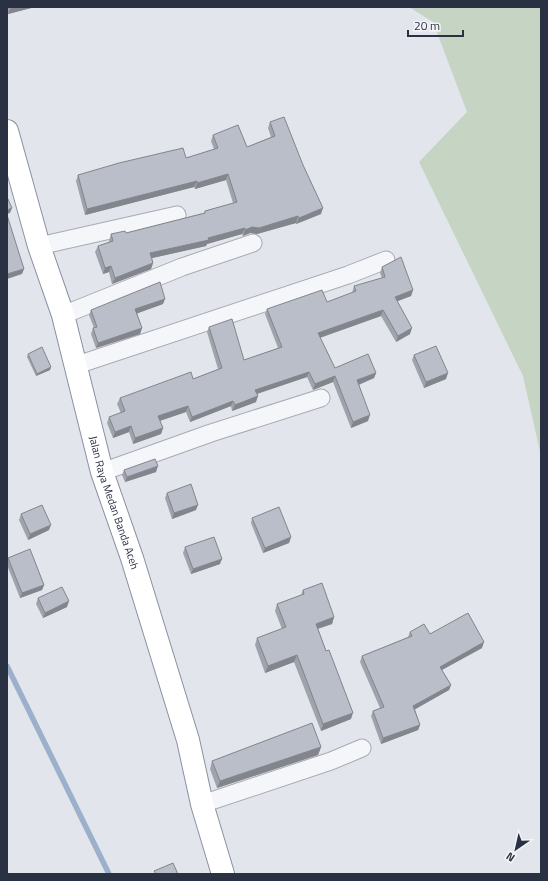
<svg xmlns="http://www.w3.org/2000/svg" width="548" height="881" viewBox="0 0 548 881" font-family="'Titillium Web',sans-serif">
<rect width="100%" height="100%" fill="#e2e5eb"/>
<!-- green -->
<polygon fill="#c6d5c3" points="409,7 541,7 541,456 523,376 419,162 467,112 433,22"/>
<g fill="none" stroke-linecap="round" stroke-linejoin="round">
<!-- stream -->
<polyline stroke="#9db0cb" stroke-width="5.5" points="7,666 109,874"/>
<!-- minor casing -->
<g stroke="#a7abb5" stroke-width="19">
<g id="minor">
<polyline points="39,246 177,215"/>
<polyline points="63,315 182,267 253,243"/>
<polyline points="77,365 348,275 386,260"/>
<polyline points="102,472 211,433 321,398"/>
<polyline points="202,804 331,761 362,748"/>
</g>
</g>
<!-- trunk casing -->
<g stroke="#8991a2" stroke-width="24">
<g id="trunk">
<path id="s1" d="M7 131 39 246 63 315 102 472 132 558 188 740 202 804 223 874"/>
</g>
</g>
<!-- minor -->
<use href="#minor" stroke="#f5f6f9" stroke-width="17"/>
<!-- trunk -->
<use href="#trunk" stroke="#fff" stroke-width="22"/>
</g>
<!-- wall -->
<g fill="#9fa3ac">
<polygon points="7,7 35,7 8,14"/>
<polygon points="270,122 321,214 296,224 296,223 257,234 250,233 243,236 242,234 207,244 206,246 152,258 153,263 151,269 112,284 109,272 103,274 95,252 98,246 109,242 109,241 111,234 126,233 204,213 205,211 233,203 226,180 195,189 194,187 85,215 76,181 78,175 186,158 214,149 211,141 213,135 247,147 271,137 268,128"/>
<polygon points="382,267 413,290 411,296 397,301 410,334 396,342 381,316 320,338 335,368 376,373 374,378 359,385 368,421 351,428 333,382 313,390 307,377 257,394 256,402 232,411 231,406 190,422 186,412 160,421 163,428 161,434 133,444 129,432 113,438 107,423 109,417 121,413 117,404 120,398 193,379 218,369 207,332 209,327 244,360 278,348 265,314 267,309 327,302 352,293 354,286 382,278 380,273"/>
<polygon points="163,304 137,313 142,328 140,334 96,348 91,334 93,328 94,328 89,315 91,310"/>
<polygon points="28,354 51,367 50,370 36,376 27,357"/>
<polygon points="414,355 446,379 424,388 412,360"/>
<polygon points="124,470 156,472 125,482 122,475"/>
<polygon points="167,493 196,510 172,519 165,498"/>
<polygon points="21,514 49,530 28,540 19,520"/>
<polygon points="252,518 291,537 289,543 263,553 251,523"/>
<polygon points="185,547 220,564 191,574 183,553"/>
<polygon points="8,558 44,585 42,590 20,598 7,565 7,562"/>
<polygon points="303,590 334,617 332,624 318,629 351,719 321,731 294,662 265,673 255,645 257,638 282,629 275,611 277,604 301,595"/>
<polygon points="38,598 67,607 43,618 36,604"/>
<polygon points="410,632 430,634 482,648 442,670 451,685 449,690 415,709 420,725 418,730 381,744 371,716 373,711 380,708 360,662 362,656 408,637"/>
<polygon points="321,747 318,755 217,788 210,769 212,761"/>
</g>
<!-- shaded-wall -->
<g fill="#82858c">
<polygon points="16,7 35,7 8,14 10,9"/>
<polygon points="228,174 226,180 195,189 197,183"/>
<polygon points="197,181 194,187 85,215 87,209"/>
<polygon points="12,208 10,213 7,214 7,210"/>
<polygon points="323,208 321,214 296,224 299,218"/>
<polygon points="298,216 296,223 257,234 250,233 243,236 245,230 252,227"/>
<polygon points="245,228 242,234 207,244 206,246 148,259 150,253"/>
<polygon points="153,263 151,269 112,284 115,278"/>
<polygon points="111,266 109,272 103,274 105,268"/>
<polygon points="24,269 22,274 7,279 7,274"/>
<polygon points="413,290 411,296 393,303 395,297"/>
<polygon points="165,299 163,304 133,315 135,309"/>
<polygon points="383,310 381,316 316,339 318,333"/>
<polygon points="142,328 140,334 96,348 98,343"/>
<polygon points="412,328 410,334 396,342 398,336"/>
<polygon points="51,367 50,370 36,376 37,374"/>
<polygon points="309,372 307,377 253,395 255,390"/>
<polygon points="376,373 374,378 355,386 357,380"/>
<polygon points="448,373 446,379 424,388 426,382"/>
<polygon points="335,376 333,382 313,390 315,384"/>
<polygon points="258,396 256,402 232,411 235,405"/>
<polygon points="233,401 231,406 190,422 192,417"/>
<polygon points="188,406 186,412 156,422 158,416"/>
<polygon points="370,415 368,421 351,428 353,422"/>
<polygon points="131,426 129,432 113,438 115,432"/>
<polygon points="163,428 161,434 133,444 135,438"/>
<polygon points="158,466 156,472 125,482 127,477"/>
<polygon points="198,505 196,510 172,519 174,513"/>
<polygon points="51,525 49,530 28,540 30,534"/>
<polygon points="291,537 289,543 263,553 265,548"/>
<polygon points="222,559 220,564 191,574 193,569"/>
<polygon points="44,585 42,590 20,598 22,593"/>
<polygon points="69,601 67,607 43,618 45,613"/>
<polygon points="334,617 332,624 313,630 316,624"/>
<polygon points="484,642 482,648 438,672 440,667"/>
<polygon points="297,655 294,662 265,673 268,666"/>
<polygon points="451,685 449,690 412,711 413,706"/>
<polygon points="353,713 351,719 321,731 323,724"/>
<polygon points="420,725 418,730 381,744 383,738"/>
<polygon points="321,747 318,755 217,788 220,781"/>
</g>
<!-- building -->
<g fill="#b9bec8" stroke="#82858c">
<polygon points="9,7 16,7 10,9"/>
<polygon points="284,117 303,165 323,208 299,218 298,216 259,228 252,227 245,230 245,228 208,238 209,240 150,253 153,263 115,278 111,266 105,268 98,246 113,241 111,234 125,231 126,233 205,213 205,211 237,202 228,174 197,183 197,181 87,209 78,175 119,163 183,148 186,158 218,148 213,135 238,125 247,147 275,136 270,122"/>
<polygon points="7,197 12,208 7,210"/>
<polygon points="7,215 24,269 7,274"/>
<polygon points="401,257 413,290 395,297 412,328 398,336 383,310 318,333 335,368 368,354 376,373 357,380 370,415 353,422 335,376 315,384 309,372 255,390 258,396 235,405 233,401 192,417 188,406 158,416 163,428 135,438 131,426 115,432 109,417 125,411 120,398 191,372 193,379 222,368 209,327 232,319 244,360 282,347 267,309 322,290 327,302 356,291 354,286 385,277 382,267"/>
<polygon points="160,282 165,299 135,309 142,328 98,343 93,328 97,327 91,310"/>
<polygon points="436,346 448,373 426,382 414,355"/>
<polygon points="42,347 51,367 37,374 28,354"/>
<polygon points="155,459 158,466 127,477 124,470"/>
<polygon points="191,484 198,505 174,513 167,493"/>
<polygon points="42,505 51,525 30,534 21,514"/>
<polygon points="279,507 291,537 265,548 252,518"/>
<polygon points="214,537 222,559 193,569 185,547"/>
<polygon points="30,549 44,585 22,593 8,558"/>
<polygon points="322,583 334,617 316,624 326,651 329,650 353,713 323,724 297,655 268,666 257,638 286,627 277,604 304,594 303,590"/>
<polygon points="62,587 69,601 45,613 38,598"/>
<polygon points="468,613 484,642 440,667 451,685 413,706 420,725 383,738 373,711 384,707 362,656 412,636 410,632 424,624 430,634"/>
<polygon points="312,723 321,747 220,781 212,761"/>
<polygon points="173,863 178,874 156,874 154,871"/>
</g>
<g text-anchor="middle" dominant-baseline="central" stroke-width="3.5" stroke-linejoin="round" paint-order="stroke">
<!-- street labels -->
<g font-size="11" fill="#2a3143" stroke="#f2f4f8">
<text stroke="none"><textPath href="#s1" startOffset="387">Jalan Raya Medan Banda Aceh</textPath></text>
</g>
</g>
<!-- border -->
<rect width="548" height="881" fill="none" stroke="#2a3143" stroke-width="16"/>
<!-- north arrow -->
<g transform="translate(516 849) rotate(214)" stroke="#f2f4f8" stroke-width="3" paint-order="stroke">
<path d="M0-3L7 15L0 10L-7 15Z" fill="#2a3143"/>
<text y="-6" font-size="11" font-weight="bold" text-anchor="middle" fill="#2a3143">N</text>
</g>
<!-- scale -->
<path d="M408 30v6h55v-6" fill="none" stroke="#2a3143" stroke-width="2"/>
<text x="414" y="30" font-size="12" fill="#2a3143" stroke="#f2f4f8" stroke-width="3" paint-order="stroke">20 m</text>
</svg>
